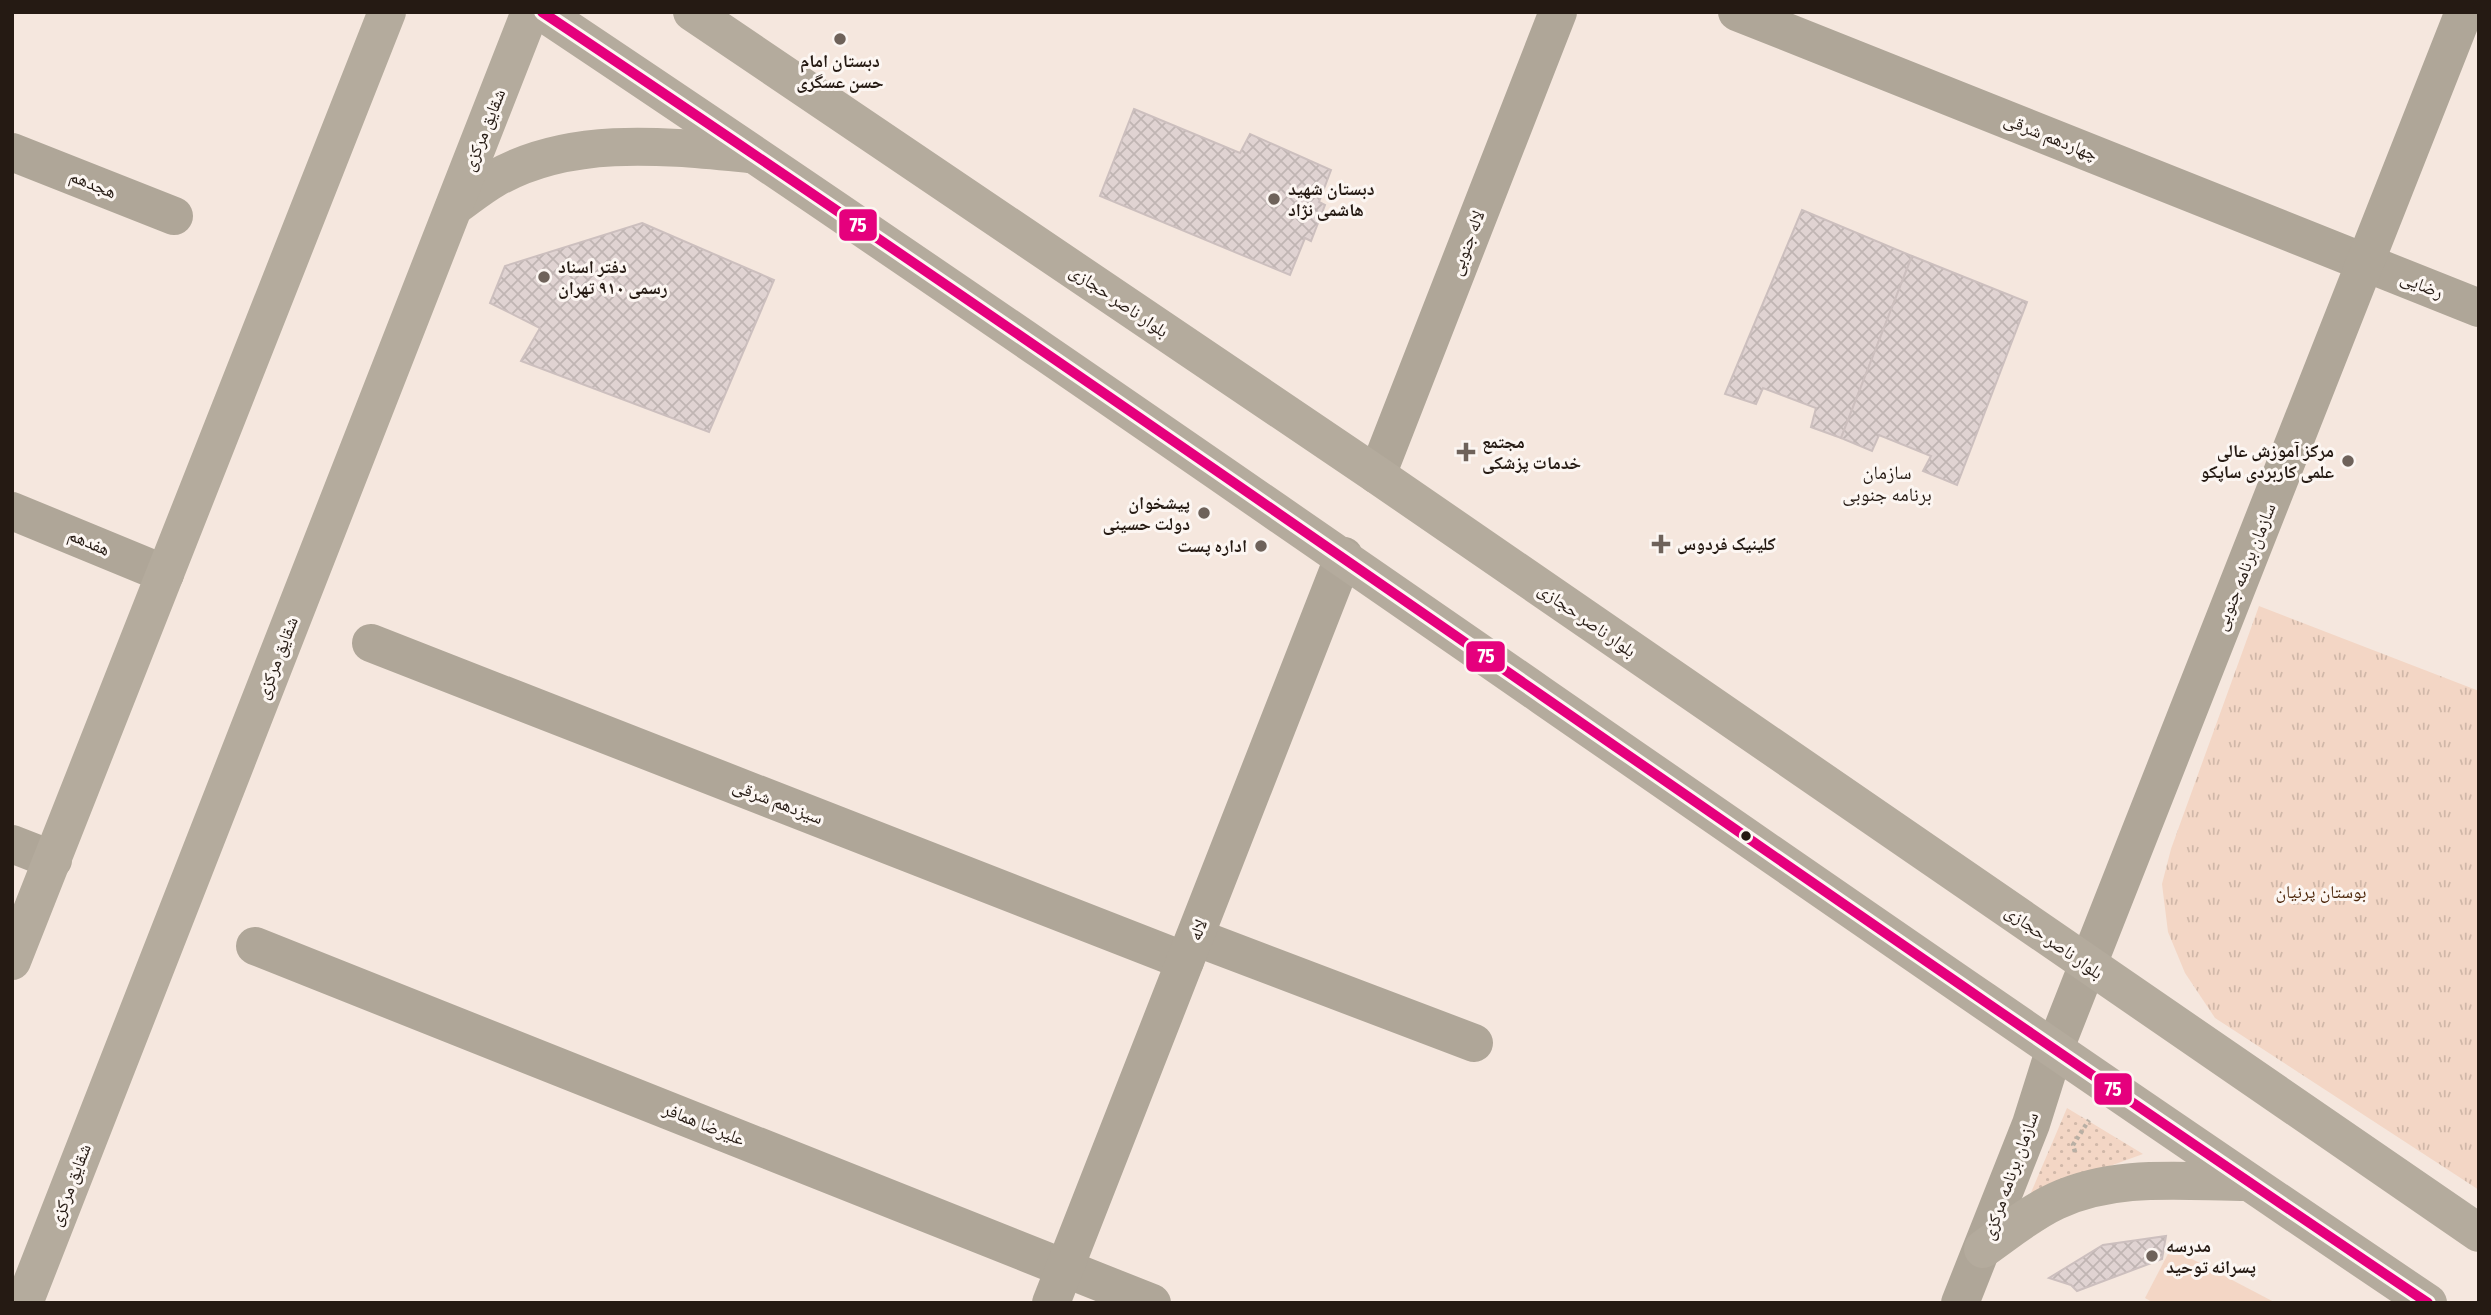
<svg xmlns="http://www.w3.org/2000/svg" width="2491" height="1315" viewBox="0 0 2491 1315" font-family="'Fira Sans Condensed','Noto Naskh Arabic',sans-serif">
<defs>
<pattern id="park-tufts" width="24" height="20" patternUnits="userSpaceOnUse" patternTransform="scale(1.75)"><rect width="24" height="20" fill="#f3d6c5"/><path d="M3 7l-1-3M5 7V3M7 7l1-3M15 17l-1-3M17 17v-4M19 17l1-3" fill="none" stroke="#d0b7a8"/></pattern>
<pattern id="garden-dots" width="8" height="8" patternUnits="userSpaceOnUse" patternTransform="scale(1.75)"><rect width="8" height="8" fill="#f3d6c5"/><path d="M2 2h.1M6 6h.1" fill="none" stroke="#d0b7a8" stroke-width="1.8" stroke-linecap="round"/></pattern>
<pattern id="building-cross-hatch" width="8" height="8" patternUnits="userSpaceOnUse" patternTransform="scale(1.75)"><rect width="8" height="8" fill="#e0d3d2"/><path d="M0 0l8 8M0 8l8-8" fill="none" stroke="#c0b5b3"/></pattern>
</defs>
<rect width="100%" height="100%" fill="#f5e7de"/>
<!-- grass -->
<polygon fill="#f3d6c5" points="2171,1248 2276,1303 2154,1303 2145,1298"/>
<!-- park -->
<polygon fill="url(#park-tufts)" points="2259,606 2479,691 2479,1190 2215,1018 2185,973 2168,932 2162,884 2171,849"/>
<!-- garden -->
<polygon fill="url(#garden-dots)" points="2067,1108 2143,1154 2030,1195"/>
<!-- building -->
<g fill="url(#building-cross-hatch)" stroke="#ccbfbe" stroke-width="2">
<polygon points="1134,109 1240,153 1250,134 1331,170 1319,202 1325,205 1311,241 1305,238 1290,275 1100,196"/>
<polygon points="1802,210 1912,256 1841,438 1811,427 1816,408 1763,388 1756,404 1725,394"/>
<polygon points="642,223 774,280 709,432 521,361 540,328 490,303 505,266"/>
<polygon points="1912,256 2027,302 1957,485 1923,471 1931,456 1879,435 1872,451 1841,438"/>
<polygon points="2166,1236 2162,1259 2077,1291 2071,1285 2049,1278 2103,1245"/>
</g>
<g fill="none" stroke-linecap="round" stroke-linejoin="round">
<!-- path -->
<polyline stroke="#b8afa4" stroke-width="4.5" stroke-dasharray="3.5 3.5" stroke-linecap="butt" points="2075,1152 2073,1145 2089,1120"/>
<!-- minor -->
<g stroke="#afa698" stroke-width="38">
<polyline points="1737,12 2479,308"/>
<polyline points="12,152 174,216"/>
<polyline points="1377,475 1558,12"/>
<polyline points="12,511 165,574"/>
<polyline points="371,643 1185,961"/>
<polyline points="12,844 53,860"/>
<polyline points="1195,937 1474,1043"/>
<polyline points="255,946 1152,1303"/>
<polyline points="1051,1303 1344,556"/>
<polyline points="1960,1303 2031,1124 2055,1048 2464,12"/>
</g>
<!-- major -->
<g stroke="#b4ab9d" stroke-width="38">
<path d="M542 12C1176 435 1796 878 2428 1303"/>
<polyline points="692,12 1377,475 2479,1233"/>
<path d="M454 207C467 198 480 187 494 179 570 135 665 146 749 154"/>
<polyline points="12,961 387,12"/>
<path d="M1983 1249C2006 1233 2030 1213 2056 1201 2116 1173 2183 1182 2248 1182"/>
<polyline points="24,1303 530,12"/>
</g>
<!-- bus-1 casing -->
<g stroke="#fcf6f2" stroke-width="16">
<path id="bus-1" d="M542 12C1176 435 1796 878 2428 1303"/>
</g>
<!-- bus-1 -->
<use href="#bus-1" stroke="#e5007d" stroke-width="10"/>
</g>
<!-- markers -->
<g fill="#6e625a" stroke="#fcf6f2" stroke-width="2.5">
<circle cx="840" cy="39" r="7"/>
<circle cx="1274" cy="199" r="7"/>
<circle cx="544" cy="277" r="7"/>
<path d="M1462.5 441.5h7v7h7v7h-7v7h-7v-7h-7v-7h7z"/>
<circle cx="2348" cy="461" r="7"/>
<circle cx="1204" cy="513" r="7"/>
<path d="M1657.5 533.5h7v7h7v7h-7v7h-7v-7h-7v-7h7z"/>
<circle cx="1261" cy="546" r="7"/>
<circle cx="2152" cy="1256" r="7"/>
</g>
<circle fill="#251a13" stroke="#fcf6f2" stroke-width="2.5" cx="1746" cy="836" r="6"/>
<g text-anchor="middle" dominant-baseline="central" stroke-width="6" stroke-linejoin="round" paint-order="stroke">
<!-- poi labels -->
<g font-size="18" font-weight="bold" fill="#251a13" stroke="#fcf6f2" text-anchor="start">
<text x="840" y="61" text-anchor="middle">دبستان امام<tspan x="840" dy="21">حسن عسگری</tspan></text>
<text x="1288" y="189">دبستان شهید<tspan x="1288" dy="21">هاشمی نژاد</tspan></text>
<text x="558" y="267">دفتر اسناد<tspan x="558" dy="21">رسمی ۹۱۰ تهران</tspan></text>
<text x="1482" y="442">مجتمع<tspan x="1482" dy="21">خدمات پزشکی</tspan></text>
<text x="2334" y="451" text-anchor="end">مرکز آموزش عالی<tspan x="2334" dy="21">علمی کاربردی ساپکو</tspan></text>
<text x="1190" y="503" text-anchor="end">پیشخوان<tspan x="1190" dy="21">دولت حسینی</tspan></text>
<text x="1677" y="544">کلینیک فردوس</text>
<text x="1247" y="546" text-anchor="end">اداره پست</text>
<text x="2166" y="1246">مدرسه<tspan x="2166" dy="21">پسرانه توحید</tspan></text>
</g>
<!-- street labels -->
<g font-size="18" fill="#251a13" stroke="#fcf6f2">
<text transform="translate(484 130) rotate(-68)">شقایق مرکزی</text>
<text transform="translate(2051 137) rotate(22)">چهاردهم شرقی</text>
<text transform="translate(93 184) rotate(22)">هجدهم</text>
<text transform="translate(1467 243) rotate(-69)">لاله جنوبی</text>
<text transform="translate(2422 285) rotate(22)">رضایی</text>
<text transform="translate(1119 301) rotate(34)">بلوار ناصر حجازی</text>
<text transform="translate(89 542) rotate(23)">هفدهم</text>
<text transform="translate(2245 567) rotate(-68)">سازمان برنامه جنوبی</text>
<text transform="translate(1587 620) rotate(35)">بلوار ناصر حجازی</text>
<text transform="translate(277 658) rotate(-69)">شقایق مرکزی</text>
<text transform="translate(778 802) rotate(21)">سیزدهم شرقی</text>
<text transform="translate(1198 930) rotate(-68)">لاله</text>
<text transform="translate(2054 942) rotate(35)">بلوار ناصر حجازی</text>
<text transform="translate(704 1124) rotate(22)">علیرضا همافر</text>
<text transform="translate(2010 1176) rotate(-70)">سازمان برنامه مرکزی</text>
<text transform="translate(70 1185) rotate(-69)">شقایق مرکزی</text>
</g>
<!-- park labels -->
<g font-size="18" fill="#4c2508" stroke="#fcf6f2">
<text x="2321" y="892">بوستان پرنیان</text>
</g>
<!-- neighbourhood labels -->
<g font-size="19" fill="#251a13" stroke="#fcf6f2">
<text x="1887" y="472">سازمان<tspan x="1887" dy="22">برنامه جنوبی</tspan></text>
</g>
</g>
<g stroke="#fcf6f2" stroke-width="2.5">
<rect x="838" y="208" width="40" height="34" rx="7" fill="#e5007d"/>
<rect x="1465" y="640" width="41" height="33" rx="7" fill="#e5007d"/>
<rect x="2093" y="1072" width="40" height="34" rx="7" fill="#e5007d"/>
</g>
<g font-size="19" text-anchor="middle" font-weight="bold" fill="#fff">
<text x="858" y="232">75</text>
<text x="1486" y="663">75</text>
<text x="2113" y="1096">75</text>
</g>
<!-- border -->
<rect width="2491" height="1315" fill="none" stroke="#251a13" stroke-width="28"/>
</svg>
